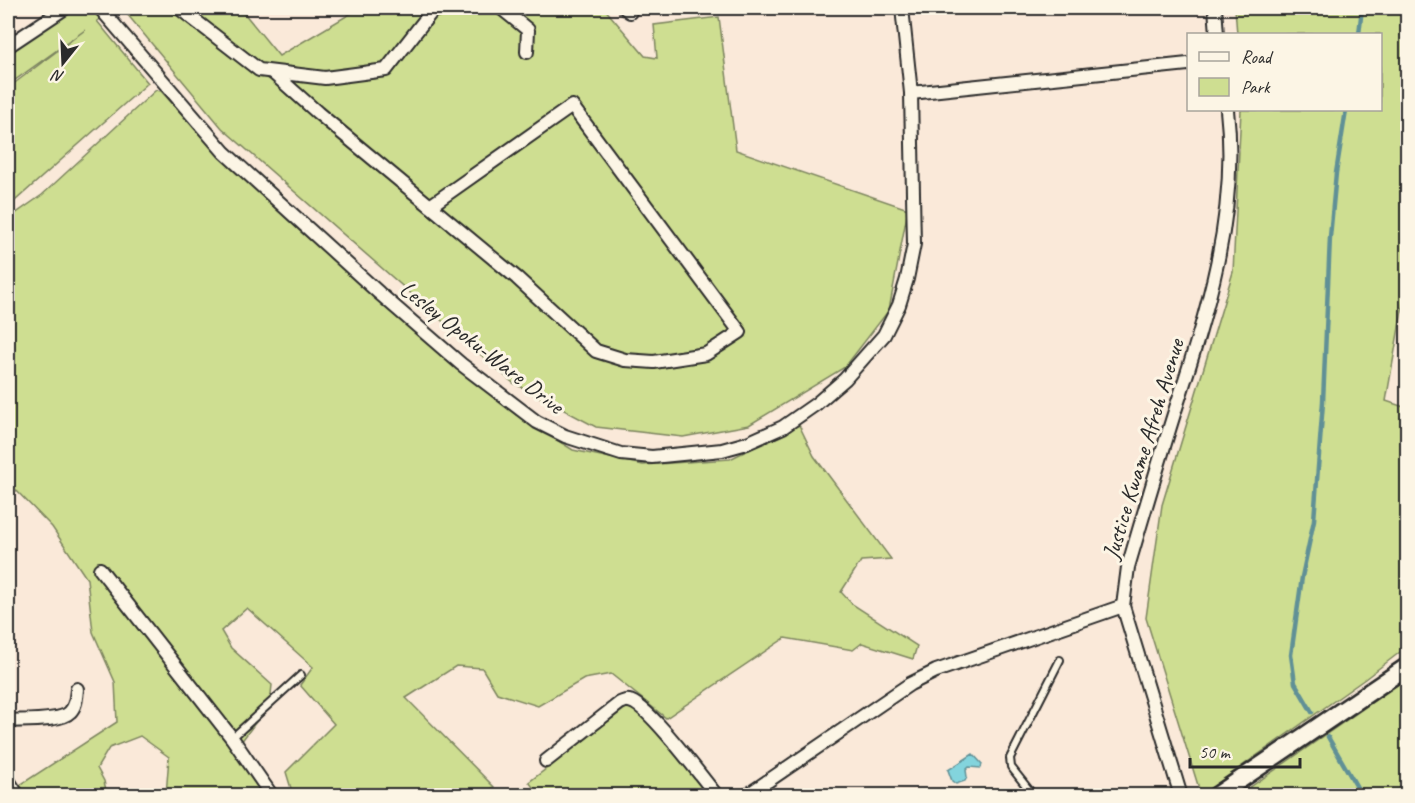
<svg xmlns="http://www.w3.org/2000/svg" width="1415" height="803" viewBox="0 0 1415 803" font-family="Caveat,sans-serif">
<rect width="100%" height="100%" fill="#fae9d9"/>
<filter id="ink" filterUnits="userSpaceOnUse"><feTurbulence type="fractalNoise" baseFrequency=".0167" numOctaves="2"/><feDisplacementMap in="SourceGraphic" scale="12" xChannelSelector="R" yChannelSelector="G"/><feConvolveMatrix kernelMatrix="1 2 1 2 8 2 1 2 1" color-interpolation-filters="sRGB"/></filter>
<g filter="url(#ink)">
<!-- green -->
<g fill="#cede91" stroke="#7c845e" stroke-width="1.5">
<polygon points="74,8 94,8 102,18 97,21 148,83 8,207 8,88 85,30 8,85 8,52"/>
<polygon points="122,8 240,8 279,56 360,8 604,8 645,56 657,58 654,25 719,17 736,150 908,209 889,310 845,367 749,425 683,437 596,427 513,383 222,128"/>
<polygon points="1235,8 1407,8 1407,282 1386,401 1407,408 1408,646 1365,679 1201,795 1146,618 1162,505 1233,272 1241,110 1380,110 1380,34 1237,34"/>
<polygon points="156,90 161,91 215,151 301,232 516,415 573,450 643,465 730,459 799,425 814,456 891,559 861,561 841,592 852,604 917,646 913,659 862,643 853,650 785,638 666,718 611,674 584,679 538,706 497,693 482,668 456,666 406,698 494,787 484,795 293,795 286,772 334,724 300,685 313,667 247,608 221,631 231,648 272,685 270,703 235,750 266,795 166,795 169,757 140,736 109,748 97,768 104,781 107,795 27,795 20,785 117,722 115,682 93,632 87,579 52,527 8,482 8,219 42,195"/>
<polygon points="1407,678 1407,795 1239,795"/>
<polygon points="630,705 658,733 708,795 539,795 529,782"/>
</g>
<!-- water -->
<polygon fill="#83d4dd" stroke="#609096" stroke-width="1.5" points="973,754 982,764 981,768 969,767 966,770 967,777 965,781 956,784 952,781 948,770"/>
<g fill="none" stroke-linecap="round" stroke-linejoin="round">
<!-- stream -->
<g stroke="#609096" stroke-width="4.5">
<polyline points="1359,34 1362,8"/>
<polyline points="1312,712 1295,683 1291,655 1302,577 1314,520 1323,402 1330,237 1336,173 1346,110"/>
<polyline points="1328,737 1362,796"/>
</g>
<!-- lane casing -->
<g stroke="#2b2b2b" stroke-width="10">
<g id="lane">
<polyline points="232,738 301,675"/>
<polyline points="1034,796 1011,767 1010,758 1060,660"/>
</g>
</g>
<!-- street casing -->
<g stroke="#2b2b2b" stroke-width="16">
<g id="street">
<polyline points="100,8 224,152 379,293 461,364 537,422 565,436 621,454 652,457 722,450 747,443 783,427 816,404 845,379 884,335 899,305 907,279 914,244 911,93 902,8"/>
<polyline points="179,8 259,70 325,78 386,70 432,11 444,8"/>
<polyline points="501,8 528,30 527,52"/>
<polyline points="625,8 630,12"/>
<polyline points="1215,8 1217,34"/>
<polyline points="8,46 65,8"/>
<polyline points="272,72 318,113 517,278 596,351 625,360 654,362 706,354 740,332 572,106 430,206"/>
<polyline points="911,93 1188,64"/>
<polyline points="100,569 232,738 272,796"/>
<path d="M8 721C21 720 61 722 70 712 76 706 76 698 77 689"/>
<path d="M546 761 620 703C623 702 626 700 629 701 647 703 703 779 717 796"/>
<polyline points="8,780 18,796"/>
<polyline points="746,796 910,684 936,671 1123,606"/>
<path d="M1181 796 1123 606 1128 567C1143 516 1158 465 1174 414 1206 315 1239 214 1227 110"/>
</g>
</g>
<!-- secondary casing -->
<g stroke="#2b2b2b" stroke-width="21">
<polyline id="secondary" points="1216,796 1408,666"/>
</g>
<!-- lane -->
<use href="#lane" stroke="#fcf5e5" stroke-width="6"/>
<!-- street -->
<use href="#street" stroke="#fcf5e5" stroke-width="12"/>
<!-- secondary -->
<use href="#secondary" stroke="#fcf5e5" stroke-width="16"/>
</g>
</g>
<g text-anchor="middle" dominant-baseline="central" stroke-width="6" stroke-linejoin="round" paint-order="stroke">
<!-- street labels -->
<g font-size="24" fill="#2b2b2b" stroke="#fcf5e5">
<text transform="translate(482 347) rotate(38)">Lesley Opoku-Ware Drive</text>
<text transform="translate(1143 449) rotate(-73)">Justice Kwame Afreh Avenue</text>
</g>
</g>
<!-- margin -->
<rect width="1415" height="803" fill="none" stroke="#fcf5e5" stroke-width="30"/>
<rect x="15" y="15" width="1385" height="773" fill="none" stroke="#2b2b2b" stroke-width="2" filter="url(#ink)"/>
<!-- legend -->
<rect x="1187" y="33" width="195" height="78" fill="#fcf5e5" stroke="#a8a49b" stroke-width="1.5"/>
<rect x="1199" y="52" width="30" height="9" fill="#fcf5e5" stroke="#a8a49b" stroke-width="1.5"/>
<text x="1241" y="63" font-size="18" fill="#2b2b2b">Road</text>
<rect x="1199" y="78" width="30" height="18" fill="#cede91" stroke="#a8a49b" stroke-width="1.5"/>
<text x="1241" y="93" font-size="18" fill="#2b2b2b">Park</text>
<!-- north arrow -->
<g transform="translate(63 63) rotate(198)" stroke="#fcf5e5" stroke-width="4.5" paint-order="stroke">
<path d="M0-4.5L10 22L0 15L-10 22Z" fill="#2b2b2b"/>
<text y="-9" font-size="16" font-weight="bold" text-anchor="middle" fill="#2b2b2b">N</text>
</g>
<!-- scale -->
<path d="M1190 758v9h110v-9" fill="none" stroke="#2b2b2b" stroke-width="3"/>
<text x="1199" y="758" font-size="18" fill="#2b2b2b" stroke="#fcf5e5" stroke-width="4.5" paint-order="stroke">50 m</text>
</svg>
